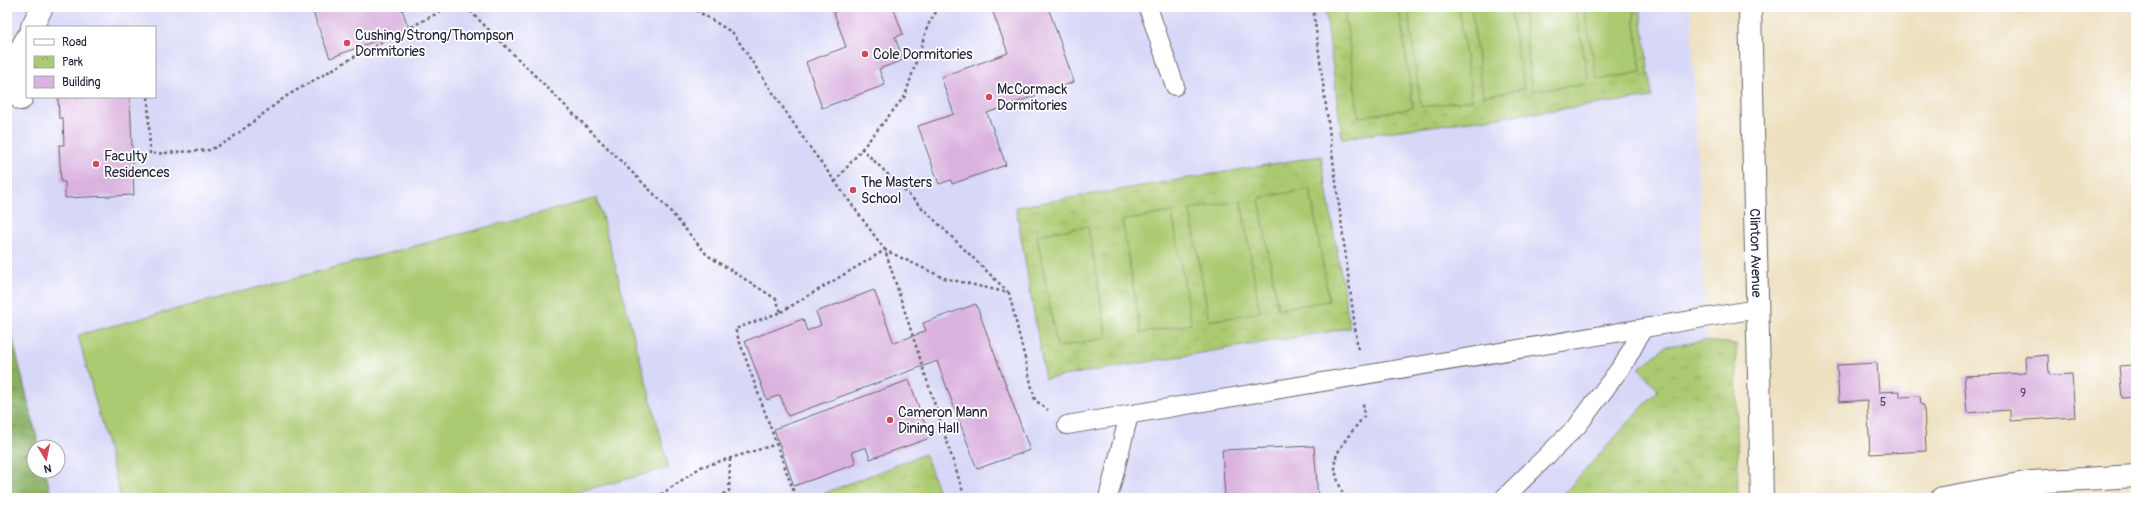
<svg xmlns="http://www.w3.org/2000/svg" width="2143" height="505" viewBox="0 0 2143 505" font-family="Pangolin,sans-serif">
<defs>
<pattern id="grass-tufts" width="24" height="20" patternUnits="userSpaceOnUse"><rect width="24" height="20" fill="#acca71"/><path d="M3 7l-1-3M5 7V3M7 7l1-3M15 17l-1-3M17 17v-4M19 17l1-3" fill="none" stroke="#94ad63"/></pattern>
<pattern id="forest-crowns" width="20" height="18" patternUnits="userSpaceOnUse"><rect width="20" height="18" fill="#89ae63"/><path d="M2 6a3 3 0 1 1 6 0M12 15a3 3 0 1 1 6 0" fill="none" stroke="#708d53"/></pattern>
<pattern id="park-crowns" width="20" height="18" patternUnits="userSpaceOnUse"><rect width="20" height="18" fill="#acca71"/><path d="M2 6a3 3 0 1 1 6 0M12 15a3 3 0 1 1 6 0" fill="none" stroke="#94ad63"/></pattern>
</defs>
<rect width="100%" height="100%" fill="#fff"/>
<filter id="ink" filterUnits="userSpaceOnUse"><feTurbulence type="fractalNoise" baseFrequency=".025" numOctaves="2"/><feDisplacementMap in="SourceGraphic" scale="8" xChannelSelector="R" yChannelSelector="G"/><feConvolveMatrix kernelMatrix="1 2 1 2 8 2 1 2 1" color-interpolation-filters="sRGB"/></filter>
<filter id="wash" filterUnits="userSpaceOnUse"><feTurbulence type="fractalNoise" baseFrequency=".012" numOctaves="4" result="noise"/><feDisplacementMap in="SourceGraphic" scale="16" xChannelSelector="R" yChannelSelector="G"/><feGaussianBlur stdDeviation="0.9" result="paint"/><feColorMatrix in="noise" values="0 0 0 0 0 0 0 0 0 0 0 0 0 0 0 0 0 1.4 0 .05"/><feComposite in="paint" operator="in"/></filter>
<g filter="url(#wash)">
<rect width="100%" height="100%" fill="#ede0bf"/>
<!-- built -->
<path fill="#d7d7f8" fill-rule="evenodd" d="M7 7H1691L1703 284 1717 498H52L45 471H58V447H39L7 315ZM27 27H155V97H27Z"/>
<!-- grass -->
<g fill="url(#grass-tufts)" stroke="#677656">
<polygon points="1705,341 1736,344 1738,498 1560,498 1658,390 1639,368 1667,346"/>
<polygon points="925,454 941,498 812,498"/>
</g>
<!-- forest -->
<polygon fill="url(#forest-crowns)" stroke="#56684f" points="7,315 39,447 34,447 34,471 45,471 52,498 7,498"/>
<!-- park -->
<g fill="url(#park-crowns)" stroke="#677656">
<polygon points="1325,7 1640,7 1652,97 1342,138"/>
<polygon points="1321,156 1350,328 1045,379 1016,207"/>
</g>
<!-- pitch -->
<g fill="#acca71" stroke="#677656">
<polygon points="1344,7 1399,7 1413,108 1359,117"/>
<polygon points="1408,7 1459,7 1472,100 1421,107"/>
<polygon points="1471,7 1510,7 1524,89 1483,96"/>
<polygon points="1523,7 1575,7 1589,84 1532,91"/>
<polygon points="1584,7 1633,7 1641,72 1597,80"/>
<polygon points="1310,189 1329,301 1278,309 1259,198"/>
<polygon points="597,198 669,468 554,498 121,498 78,335"/>
<polygon points="1241,201 1260,312 1209,321 1190,209"/>
<polygon points="1172,212 1191,324 1141,333 1122,221"/>
<polygon points="1088,226 1107,338 1057,347 1037,235"/>
</g>
<g id="blocks">
<!-- building -->
<g fill="#dab2df">
<polygon points="311,7 401,7 409,28 330,58"/>
<polygon points="832,7 893,7 903,34 895,37 903,60 879,69 885,85 822,108 806,62 846,47"/>
<polygon points="991,7 1048,7 1074,82 987,113 1006,165 952,184 951,180 939,184 918,126 954,114 941,77 1008,53"/>
<polygon points="58,97 130,97 134,195 65,198 65,182 61,182 59,145 64,145 63,118 59,118"/>
<polygon points="874,290 894,343 926,331 923,323 976,304 1030,450 977,469 937,361 788,416 780,395 767,400 745,341 803,319 807,331 821,325 816,312"/>
<polygon points="2048,355 2049,375 2072,374 2075,417 2010,421 2010,410 1967,413 1964,376 2026,373 2025,357"/>
<polygon points="1877,363 1879,392 1900,391 1900,397 1920,396 1921,405 1924,405 1926,451 1870,454 1867,400 1839,402 1837,365"/>
<polygon points="2136,365 2136,397 2122,398 2119,366"/>
<polygon points="909,380 930,438 870,459 866,447 852,452 856,464 794,486 774,429"/>
<polygon points="1314,446 1318,498 1225,498 1222,450"/>
</g>
</g>
</g>
<g filter="url(#ink)">
<use href="#blocks" fill-opacity="0" stroke="#696469" stroke-width="1"/>
<g fill="none" stroke-linecap="round" stroke-linejoin="round">
<!-- service casing -->
<g stroke="#696469" stroke-width="20">
<g id="service">
<polyline points="1148,7 1175,86"/>
<polyline points="1067,425 1757,309"/>
<polyline points="1108,498 1129,415"/>
<polyline points="1504,498 1578,425 1625,362 1642,330"/>
</g>
</g>
<!-- minor casing -->
<g stroke="#696469" stroke-width="24">
<g id="minor">
<path id="s1" d="M1750 7 1762 498"/>
<polyline points="32,27 42,7"/>
<polyline points="21,99 22,47 27,38"/>
<polyline points="1942,498 2031,482 2136,476"/>
</g>
</g>
<!-- path -->
<g stroke="#696469" stroke-width="2.5" stroke-dasharray="3 3" stroke-linecap="butt">
<polyline points="466,7 666,206 707,255 776,299 781,312 735,329 796,498"/>
<polyline points="691,7 733,33 806,142 885,250 965,498"/>
<polyline points="1313,7 1358,350"/>
<polyline points="148,97 150,154 210,150 228,141 285,97 354,57 449,7"/>
<polyline points="861,148 1008,292"/>
<polyline points="835,182 905,96 928,25 939,7"/>
<polyline points="781,312 885,250 944,278 1009,293 1035,400 1048,410"/>
<polyline points="656,498 701,467 777,444"/>
<polyline points="718,498 729,491 730,458"/>
<path d="M1345 498C1340 487 1334 474 1335 461 1337 448 1356 427 1364 416L1363 401"/>
</g>
<!-- service -->
<use href="#service" stroke="#fff" stroke-width="18"/>
<!-- minor -->
<use href="#minor" stroke="#fff" stroke-width="22"/>
</g>
</g>
<!-- markers -->
<g fill="#d1495b" stroke="#fff" stroke-width="1.5">
<circle cx="347" cy="43" r="4"/>
<circle cx="865" cy="54" r="4"/>
<circle cx="989" cy="97" r="4"/>
<circle cx="96" cy="164" r="4"/>
<circle cx="853" cy="190" r="4"/>
<circle cx="890" cy="420" r="4"/>
</g>
<g text-anchor="middle" dominant-baseline="central" stroke-width="3.5" stroke-linejoin="round" paint-order="stroke">
<!-- number labels -->
<g font-size="12" fill="#504664">
<text x="2023" y="393">9</text>
<text x="1883" y="402">5</text>
</g>
<!-- poi labels -->
<g font-size="14" fill="#22223b" stroke="#fff" text-anchor="start">
<text x="355" y="35">Cushing/Strong/Thompson<tspan x="355" dy="16">Dormitories</tspan></text>
<text x="873" y="54">Cole Dormitories</text>
<text x="997" y="89">McCormack<tspan x="997" dy="16">Dormitories</tspan></text>
<text x="104" y="156">Faculty<tspan x="104" dy="16">Residences</tspan></text>
<text x="861" y="182">The Masters<tspan x="861" dy="16">School</tspan></text>
<text x="898" y="412">Cameron Mann<tspan x="898" dy="16">Dining Hall</tspan></text>
</g>
<!-- street labels -->
<g font-size="14" fill="#22223b" stroke="#fff">
<text stroke="none"><textPath href="#s1" startOffset="246">Clinton Avenue</textPath></text>
</g>
</g>
<!-- margin -->
<rect width="2143" height="505" fill="none" stroke="#fff" stroke-width="24"/>
<!-- legend -->
<rect x="26" y="26" width="130" height="72" fill="#ffffff" stroke="#a7a7b1"/>
<rect x="34" y="39" width="20" height="6" fill="#ffffff" stroke="#a7a7b1"/>
<text x="62" y="46" font-size="12" fill="#22223b">Road</text>
<rect x="34" y="56" width="20" height="12" fill="url(#park-crowns)" stroke="#a7a7b1"/>
<text x="62" y="66" font-size="12" fill="#22223b">Park</text>
<rect x="34" y="76" width="20" height="12" fill="#dab2df" stroke="#a7a7b1"/>
<text x="62" y="86" font-size="12" fill="#22223b">Building</text>
<!-- north arrow -->
<g transform="translate(46 459) rotate(170)"><circle r="19" fill="#ffffff" stroke="#a7a7b1"/>
<path d="M0-3L7 15L0 10L-7 15Z" fill="#d1495b"/>
<text y="-6" font-size="11" font-weight="bold" text-anchor="middle" fill="#22223b">N</text>
</g>
</svg>
